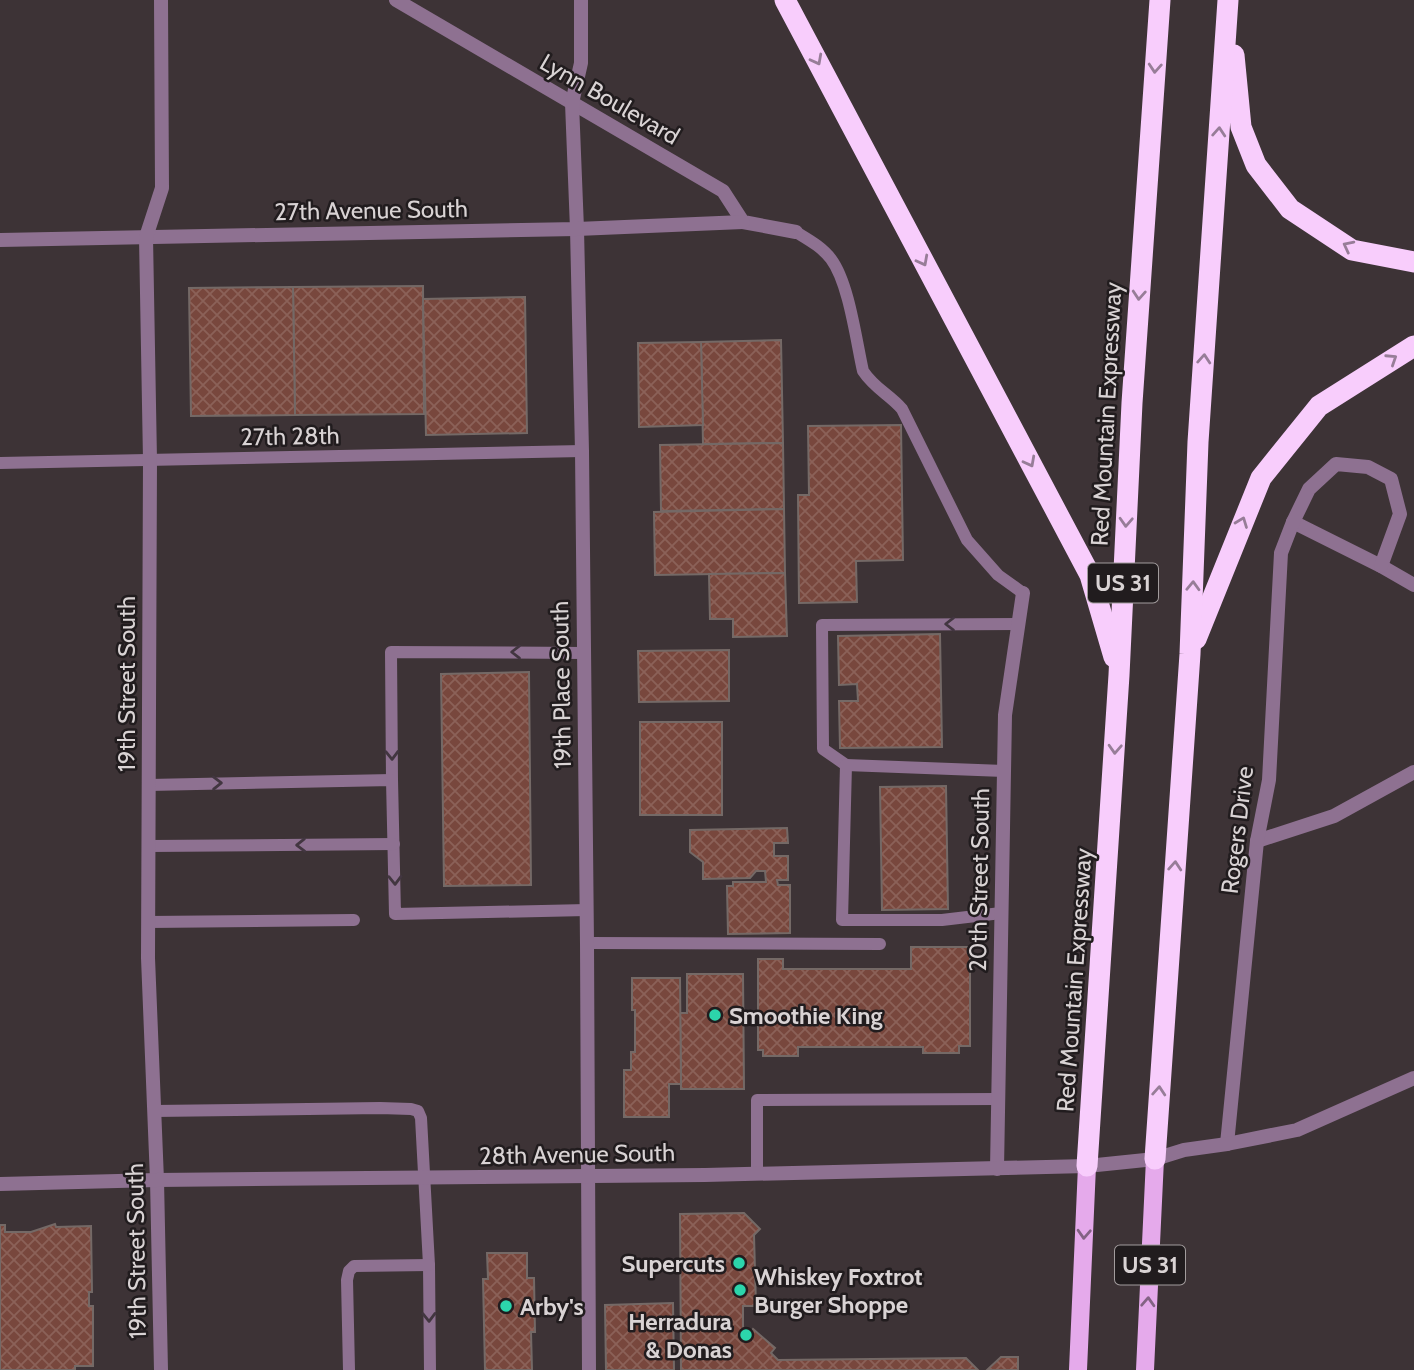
<svg xmlns="http://www.w3.org/2000/svg" width="1414" height="1370" viewBox="0 0 1414 1370" font-family="Cabin,sans-serif">
<defs>
<pattern id="building-cross-hatch" width="8" height="8" patternUnits="userSpaceOnUse" patternTransform="scale(1.75)"><rect width="8" height="8" fill="#78473d"/><path d="M0 0l8 8M0 8l8-8" fill="none" stroke="#8b6158"/></pattern>
</defs>
<rect width="100%" height="100%" fill="#3d3336"/>
<!-- building -->
<g fill="url(#building-cross-hatch)" stroke="#746966" stroke-width="2">
<polygon points="423,286 424,414 295,415 293,287"/>
<polygon points="293,287 295,415 191,416 189,288"/>
<polygon points="525,297 527,433 426,435 423,299"/>
<polygon points="781,340 783,443 703,444 701,342"/>
<polygon points="701,342 703,425 639,427 638,343"/>
<polygon points="901,425 903,560 856,561 857,602 799,603 798,495 809,495 808,426"/>
<polygon points="783,443 784,509 661,511 660,445"/>
<polygon points="784,509 785,573 655,575 654,512"/>
<polygon points="785,573 787,636 733,637 733,619 710,619 709,574"/>
<polygon points="940,634 942,747 840,748 839,701 858,701 857,684 839,685 838,636"/>
<polygon points="729,650 729,701 639,702 638,651"/>
<polygon points="529,672 531,885 444,886 441,674"/>
<rect x="640" y="722" width="82" height="93"/>
<polygon points="946,786 948,909 882,910 880,787"/>
<polygon points="787,828 788,843 774,843 774,856 788,856 788,880 777,880 778,885 790,885 790,933 728,934 727,886 733,886 733,882 766,882 765,871 756,871 750,878 703,879 703,862 690,852 690,830"/>
<polygon points="911,947 970,947 970,1046 959,1046 959,1053 923,1053 923,1047 798,1047 798,1056 763,1056 763,1050 758,1050 758,959 783,959 783,969 911,969"/>
<polygon points="687,974 743,974 744,1089 681,1089 680,1013 687,1013"/>
<polygon points="632,978 680,978 681,1084 669,1084 669,1117 624,1117 624,1070 631,1070 631,1052 635,1052 635,1010 632,1010"/>
<polygon points="744,1213 760,1229 754,1235 756,1306 743,1306 743,1327 750,1333 753,1329 775,1348 771,1353 778,1360 966,1358 978,1370 681,1370 680,1214"/>
<polygon points="55,1224 56,1227 91,1226 92,1292 89,1292 89,1306 93,1306 93,1366 75,1366 75,1370 0,1370 0,1225 5,1225 5,1232 31,1232"/>
<polygon points="487,1253 527,1253 527,1278 534,1278 535,1332 531,1332 532,1370 485,1370 483,1279 488,1279"/>
<polygon points="673,1303 674,1370 606,1370 605,1305"/>
<polygon points="1001,1357 1018,1357 1018,1370 987,1370"/>
</g>
<g fill="none" stroke-linecap="round" stroke-linejoin="round">
<!-- service -->
<g stroke="#8e7191" stroke-width="12">
<path d="M796 232C809 240 822 247 831 259 849 283 856 340 863 371 875 389 889 394 902 409L967 540 998 575 1023 593"/>
<polyline points="0,463 582,451"/>
<polyline points="846,765 823,749 822,625 1018,624"/>
<polyline points="392,780 391,652 584,653"/>
<polyline points="149,785 392,780 395,914 587,910"/>
<polyline points="149,846 394,844"/>
<polyline points="1001,913 942,920 842,920 846,765 1004,771"/>
<polyline points="148,922 354,920"/>
<polyline points="587,943 880,944"/>
<polyline points="154,1111 380,1108 411,1109 418,1111 421,1118 429,1265 430,1370"/>
<polyline points="757,1174 757,1100 998,1099"/>
<polyline points="349,1370 347,1280 349,1271 354,1266 429,1265"/>
</g>
<!-- minor -->
<g stroke="#8e7191" stroke-width="14">
<polyline points="396,0 723,191 743,222 796,232"/>
<polyline points="581,0 581,63 572,103 577,229 582,451 587,943 589,1370"/>
<polyline points="0,240 577,229 743,222"/>
<polyline points="1293,522 1381,566 1414,585"/>
<polyline points="1257,841 1334,816 1414,772"/>
<polyline points="1227,1144 1257,841 1269,780 1281,553 1293,522 1309,489 1336,464 1368,467 1391,479 1400,514 1381,566"/>
<polyline points="997,1169 1005,715 1023,593"/>
<polyline points="157,1180 148,958 150,460 146,237 162,188 161,0"/>
</g>
<!-- tertiary -->
<g stroke="#8e7191" stroke-width="14">
<polyline points="157,1180 161,1370"/>
<polyline points="0,1184 157,1180 705,1175 1087,1166 1155,1159 1184,1150 1227,1144 1297,1130 1414,1078"/>
</g>
<!-- primary -->
<g stroke="#e5aaeb" stroke-width="18">
<polyline points="1078,1370 1087,1166"/>
<polyline points="1145,1370 1155,1159"/>
</g>
<!-- motorway -->
<g stroke="#f8cdfc" stroke-width="21">
<polyline points="785,0 1090,575 1114,657"/>
<polyline points="1234,55 1241,127 1256,165 1290,209 1352,250 1414,262"/>
<polyline points="1196,639 1261,478 1319,406 1414,346"/>
<polyline points="1155,1159 1190,654 1198,442 1228,0"/>
<polyline points="1087,1166 1119,675 1132,403 1160,0"/>
</g>
</g>
<!-- one-way arrows -->
<defs><path id="oneway-chevron" d="M-2-3.5L2.5 0L-2 3.5" fill="none" stroke-width="1.6" stroke-linecap="round" stroke-linejoin="round" transform="scale(1.75)"/></defs>
<g stroke="#977d98">
<use href="#oneway-chevron" transform="translate(817 60) rotate(62)"/>
<use href="#oneway-chevron" transform="translate(1155 68) rotate(94)"/>
<use href="#oneway-chevron" transform="translate(1219 132) rotate(-86)"/>
<use href="#oneway-chevron" transform="translate(1348 246) rotate(-153)"/>
<use href="#oneway-chevron" transform="translate(923 261) rotate(62)"/>
<use href="#oneway-chevron" transform="translate(1139 295) rotate(94)"/>
<use href="#oneway-chevron" transform="translate(1204 359) rotate(-86)"/>
<use href="#oneway-chevron" transform="translate(1392 359) rotate(-33)"/>
<use href="#oneway-chevron" transform="translate(1030 462) rotate(62)"/>
<use href="#oneway-chevron" transform="translate(1126 522) rotate(93)"/>
<use href="#oneway-chevron" transform="translate(1242 522) rotate(-69)"/>
<use href="#oneway-chevron" transform="translate(1193 586) rotate(-88)"/>
<use href="#oneway-chevron" transform="translate(1115 749) rotate(93)"/>
<use href="#oneway-chevron" transform="translate(1175 866) rotate(-86)"/>
<use href="#oneway-chevron" transform="translate(1159 1091) rotate(-86)"/>
</g>
<g stroke="#423640">
<use href="#oneway-chevron" transform="translate(950 624) rotate(180)"/>
<use href="#oneway-chevron" transform="translate(516 652) rotate(-180)"/>
<use href="#oneway-chevron" transform="translate(392 755) rotate(89)"/>
<use href="#oneway-chevron" transform="translate(217 783) rotate(-1)"/>
<use href="#oneway-chevron" transform="translate(301 845) rotate(179)"/>
<use href="#oneway-chevron" transform="translate(395 880) rotate(89)"/>
<use href="#oneway-chevron" transform="translate(429 1317) rotate(89)"/>
</g>
<g stroke="#836384">
<use href="#oneway-chevron" transform="translate(1084 1234) rotate(93)"/>
<use href="#oneway-chevron" transform="translate(1148 1302) rotate(-87)"/>
</g>
<!-- markers -->
<g fill="#2cd5ab" stroke="#211c1e" stroke-width="2.5">
<circle cx="715" cy="1015" r="7"/>
<circle cx="739" cy="1263" r="7"/>
<circle cx="740" cy="1290" r="7"/>
<circle cx="506" cy="1306" r="7"/>
<circle cx="746" cy="1335" r="7"/>
</g>
<g text-anchor="middle" dominant-baseline="central" stroke-width="5" stroke-linejoin="round" paint-order="stroke">
<!-- shield labels -->
<g fill="#211c1e" stroke="#a29c9d" stroke-width="2">
<rect x="1088" y="563.5" width="70" height="39" rx="5"/>
<rect x="1115" y="1245.5" width="70" height="39" rx="5"/>
</g>
<g font-size="23" font-weight="bold" fill="#d9d3d4">
<text x="1123" y="583">US 31</text>
<text x="1150" y="1265">US 31</text>
</g>
<!-- street labels -->
<g font-size="24" fill="#d9d3d4" stroke="#211c1e">
<text transform="translate(610 99) rotate(30)">Lynn Boulevard</text>
<text transform="translate(371 210) rotate(-1)">27th Avenue South</text>
<text transform="translate(1106 414) rotate(-87)">Red Mountain Expressway</text>
<text transform="translate(290 436) rotate(-1)">27th 28th</text>
<text transform="translate(126 684) rotate(-90)">19th Street South</text>
<text transform="translate(561 685) rotate(-91)">19th Place South</text>
<text transform="translate(1237 830) rotate(-83)">Rogers Drive</text>
<text transform="translate(979 880) rotate(-89)">20th Street South</text>
<text transform="translate(1074 980) rotate(-86)">Red Mountain Expressway</text>
<text transform="translate(577 1154) rotate(-1)">28th Avenue South</text>
<text transform="translate(136 1251) rotate(-91)">19th Street South</text>
</g>
<!-- poi labels -->
<g font-size="24" font-weight="bold" fill="#d9d3d4" stroke="#211c1e" text-anchor="start">
<text x="729" y="1015">Smoothie King</text>
<text x="725" y="1263" text-anchor="end">Supercuts</text>
<text x="754" y="1276">Whiskey Foxtrot<tspan x="754" dy="28">Burger Shoppe</tspan></text>
<text x="520" y="1306">Arby's</text>
<text x="732" y="1321" text-anchor="end">Herradura<tspan x="732" dy="28">&amp; Donas</tspan></text>
</g>
</g>
</svg>
